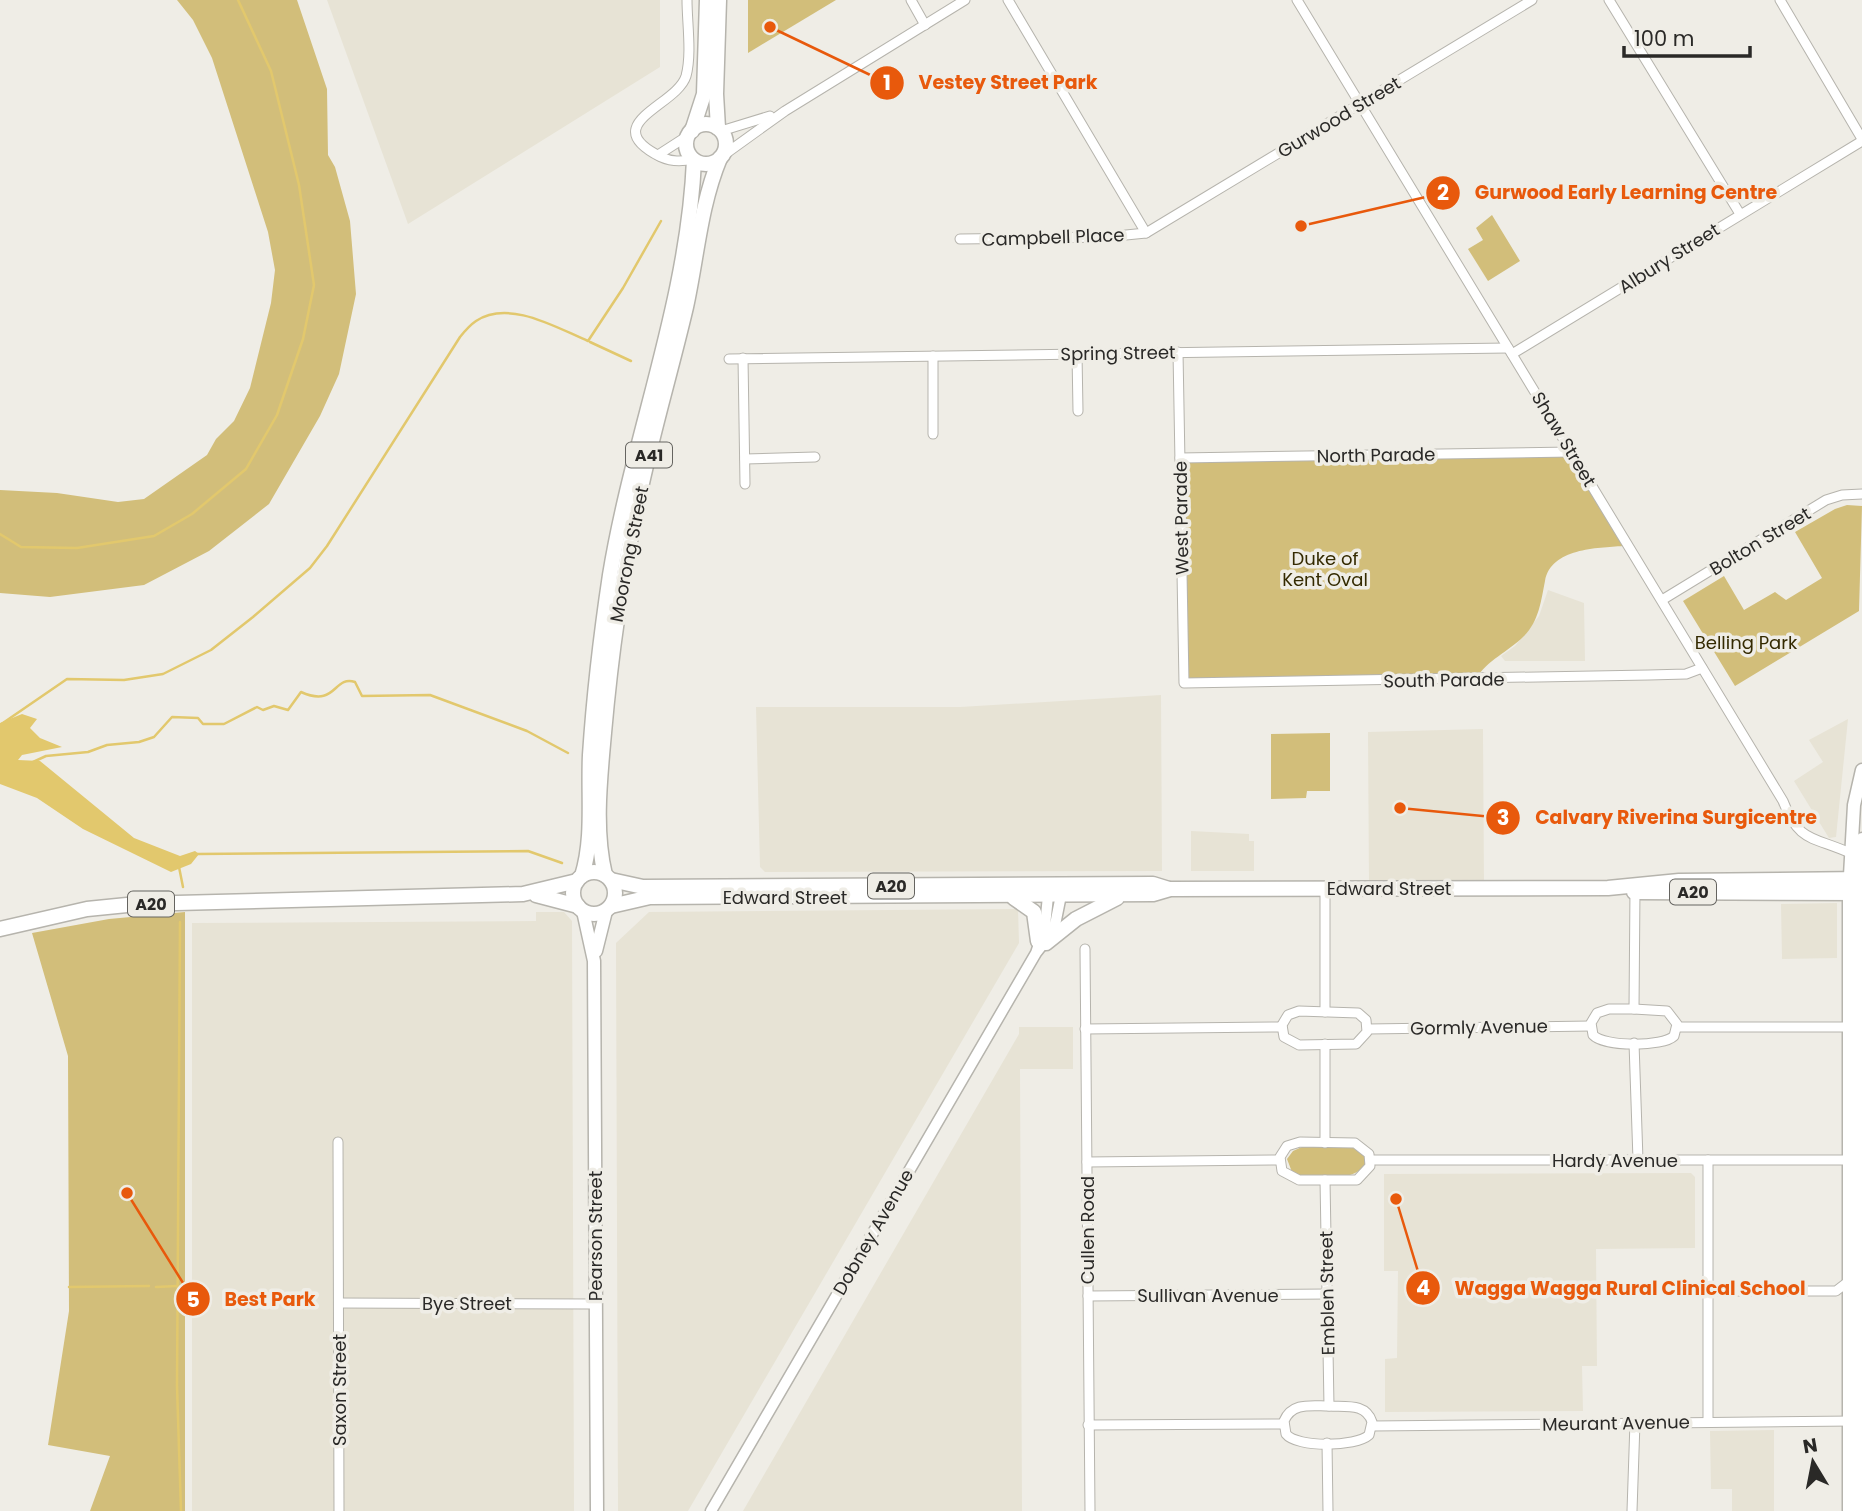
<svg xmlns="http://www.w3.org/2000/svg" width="1862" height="1511" viewBox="0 0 1862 1511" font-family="Poppins,sans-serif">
<rect width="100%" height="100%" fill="#efede6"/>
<!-- built -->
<g fill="#e7e3d5">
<polygon points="327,0 660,0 660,67 408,224"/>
<polygon points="1548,590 1584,603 1585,661 1505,661 1501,656 1515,646 1539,616"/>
<polygon points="1161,695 1162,871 765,872 760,867 756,707 960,707"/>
<polygon points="1848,719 1836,837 1829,838 1794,781 1823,762 1809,740"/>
<polygon points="1483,729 1484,886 1369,885 1368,732"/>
<polygon points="1191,831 1249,834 1249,841 1254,841 1254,871 1191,871"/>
<polygon points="1837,903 1837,958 1782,959 1781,904"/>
<polygon points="1018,909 1019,943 688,1511 618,1511 616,943 649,912"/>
<polygon points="536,912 564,912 572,921 574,1511 192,1511 192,923 536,921"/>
<polygon points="1019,1027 1073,1027 1073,1069 1020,1069 1022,1511 743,1511 1019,1034"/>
<polygon points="1691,1173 1695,1177 1695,1248 1596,1249 1597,1366 1582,1366 1583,1411 1385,1412 1385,1359 1397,1358 1398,1271 1384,1271 1384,1174"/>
<polygon points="1774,1430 1774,1511 1732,1511 1732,1489 1711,1489 1710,1431"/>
</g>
<!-- green -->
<g fill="#d2be7a">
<polygon points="177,0 297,0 327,89 328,155 335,167 350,221 356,294 339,374 320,416 269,504 209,551 144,585 50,597 0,593 0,490 57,493 118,502 144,499 207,455 216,439 234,421 250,388 271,303 275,270 268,232 212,58 193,20"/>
<polygon points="748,0 836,0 748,53"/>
<polygon points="1492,215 1520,261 1488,281 1468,249 1483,240 1476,228"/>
<path d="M1572 452 1623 546C1597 548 1551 548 1545 581 1541 601 1539 621 1524 636 1508 652 1487 660 1476 679L1184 683 1180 458Z"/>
<polygon points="1847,505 1862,506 1859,611 1735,686 1683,601 1724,576 1744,610 1775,592 1786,600 1822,578 1795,532 1835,509"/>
<polygon points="1330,733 1330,791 1307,791 1306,798 1271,799 1271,734"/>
<polygon points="185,912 185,1511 90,1511 110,1456 48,1445 69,1311 68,1056 32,933 109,919"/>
<path d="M1304 1146H1350L1364 1155 1366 1164C1354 1182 1311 1182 1292 1172L1287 1159 1293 1151Z"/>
</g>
<!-- water -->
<polygon fill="#e2c86d" points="22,714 37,719 30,728 40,738 62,747 22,755 18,760 40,761 134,838 180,856 195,851 199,854 191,864 171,872 83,829 37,798 0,784 0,723"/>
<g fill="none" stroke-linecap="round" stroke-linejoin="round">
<!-- stream -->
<g stroke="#e2c86d" stroke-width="2.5">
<polyline points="590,342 631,361"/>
<polyline points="0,534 21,547 77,548 154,536 192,514 246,469 277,415 303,339 314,285 299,185 271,71 238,0"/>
<path d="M0 725 67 679 124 680 163 674 211 650 253 617 310 568 327 546 460 337C464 332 470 325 476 321 509 299 557 328 588 341L623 288 661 221"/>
<path d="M33 762 46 756 88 752 107 745 139 742 154 737 172 717 198 718 203 724H224L257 707 263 710 274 706 288 710 301 692C337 708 333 675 355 682L362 696 430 695 527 731 568 753"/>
<polyline points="197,854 528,851 562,863"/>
<polyline points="179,867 183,887"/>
<polyline points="180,922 177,1386 181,1511"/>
<polyline points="69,1287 149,1286"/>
<polyline points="156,1287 177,1286"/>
</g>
<!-- minor casing -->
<g stroke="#b6b4ad" stroke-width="11">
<g id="minor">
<path d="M687 0C687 23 692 54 686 76 677 106 595 124 661 157 672 162 681 162 693 159"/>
<polyline points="911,0 925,25"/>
<polyline points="1008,0 1146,233"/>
<path d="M1297 0 1783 801C1799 843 1812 836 1850 853"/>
<polyline points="1609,0 1740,214"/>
<polyline points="1780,0 1862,139"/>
<polyline points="721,131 770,116"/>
<polyline points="658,155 689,135"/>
<polyline points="721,157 785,111 965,0"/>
<polyline points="960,239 1106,237 1146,233 1532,0"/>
<polyline points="1178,352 1184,683 1649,675 1686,674 1702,668"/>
<polyline points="1077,354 1078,411"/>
<polyline points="1512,354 1862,141"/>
<polyline points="933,356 933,434"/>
<polyline points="743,358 745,484"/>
<polyline points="729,359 1508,348"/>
<polyline points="1180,458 1572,452"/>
<polyline points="745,459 815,457"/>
<polyline points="1662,600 1826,500 1842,495 1862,494"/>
<polyline points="1085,949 1090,1511"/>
<path d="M1634 1009 1667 1011 1677 1024 1674 1036C1663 1047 1604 1047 1593 1035L1591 1023 1597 1013 1609 1009Z"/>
<polyline points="1634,1009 1635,889"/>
<polygon points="1299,1011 1358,1013 1366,1020 1367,1032 1356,1044 1299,1045 1284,1037 1282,1025 1288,1015"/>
<polyline points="1325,1012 1325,889"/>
<polyline points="1677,1027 1849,1027"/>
<polyline points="1085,1029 1282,1027"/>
<polyline points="1368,1029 1591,1026"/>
<polyline points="1634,1043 1638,1160"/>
<polyline points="338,1142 339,1511"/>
<polygon points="1300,1142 1355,1143 1369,1154 1370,1166 1357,1180 1299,1180 1282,1171 1280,1157 1287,1146"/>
<polyline points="1325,1143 1325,1044"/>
<polyline points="1371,1160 1852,1160"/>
<polyline points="1708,1160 1708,1422"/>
<polyline points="1087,1162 1280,1160"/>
<polyline points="1325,1180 1329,1406"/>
<polyline points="1708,1291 1836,1291 1849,1281"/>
<polyline points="1088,1296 1328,1294"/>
<polyline points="339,1303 596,1304"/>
<path d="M1329 1406C1346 1407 1366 1403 1372 1422L1369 1435C1356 1447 1297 1448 1286 1434L1284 1421C1292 1402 1311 1406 1329 1406Z"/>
<polyline points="1088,1425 1284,1424"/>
<polyline points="1372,1426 1853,1421"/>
<polyline points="1327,1443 1328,1511"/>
<polyline points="1632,1511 1635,1422"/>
</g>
</g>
<!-- tertiary casing -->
<g stroke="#b6b4ad" stroke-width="13">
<polyline id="tertiary" points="711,1511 1036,953 1054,930 1061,895 1055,885 1048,896 1045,926 1036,953"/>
</g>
<!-- secondary casing -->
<g stroke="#b6b4ad" stroke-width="15">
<g id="secondary">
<polyline points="583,911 594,961 597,1511"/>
<polyline points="596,951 606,911"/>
<polyline points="1849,1511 1849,893 1854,805 1862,770"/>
<polyline points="1861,1511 1859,966 1862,839"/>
</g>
</g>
<!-- trunk casing -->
<g stroke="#b6b4ad" stroke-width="17">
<g id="trunk">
<circle cx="706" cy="144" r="20"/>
<polyline points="718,128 716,94 719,0"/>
<polyline points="692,131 704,94 707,0"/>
<circle cx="594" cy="893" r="21"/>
<path d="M605 875C594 830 600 778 604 733 611 653 622 575 639 497 652 434 671 371 686 307 697 257 700 206 720 158"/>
<path d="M582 876C594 838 588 795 590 755 594 695 601 635 610 575 633 435 688 302 694 160"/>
<polyline points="611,880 643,887 1153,884 1169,889"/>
<polyline points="1634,892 1862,893"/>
<polyline points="536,895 578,906"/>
<polyline points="1014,898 1034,912 1038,941"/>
<polyline points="611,906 650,897 1153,894 1170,889 1608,888 1679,881 1862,879"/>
<polyline points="0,929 87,909 137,904 523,894 577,881"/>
<polyline points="1046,943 1076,919 1117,898"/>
</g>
</g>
<!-- minor -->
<use href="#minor" stroke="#fff" stroke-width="9"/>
<!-- tertiary -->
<use href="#tertiary" stroke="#fff" stroke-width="10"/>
<!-- secondary -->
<use href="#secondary" stroke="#fff" stroke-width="12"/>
<!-- trunk -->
<use href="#trunk" stroke="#fff" stroke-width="14"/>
</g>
<g text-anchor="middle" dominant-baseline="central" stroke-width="7" stroke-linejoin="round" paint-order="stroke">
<!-- shield labels -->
<g fill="#efede6" stroke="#656460" stroke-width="2">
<rect x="626" y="442.5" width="46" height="25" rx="5"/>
<rect x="868" y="873.5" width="46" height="25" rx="5"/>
<rect x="1670" y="879.5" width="46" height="25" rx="5"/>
<rect x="128" y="891.5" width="46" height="25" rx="5"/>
</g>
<g font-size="16" font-weight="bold" fill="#2a2927">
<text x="649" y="455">A41</text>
<text x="891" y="886">A20</text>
<text x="1693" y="892">A20</text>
<text x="151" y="904">A20</text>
</g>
<!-- street labels -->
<g font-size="18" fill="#2a2927" stroke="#efede6">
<text transform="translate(1339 117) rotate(-31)">Gurwood Street</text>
<text transform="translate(1053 237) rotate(-2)">Campbell Place</text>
<text transform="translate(1669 258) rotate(-32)">Albury Street</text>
<text transform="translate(1118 353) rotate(-1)">Spring Street</text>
<text transform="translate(1564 439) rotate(59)">Shaw Street</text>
<text transform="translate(1376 455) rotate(-1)">North Parade</text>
<text transform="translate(1181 518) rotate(-91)">West Parade</text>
<text transform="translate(1760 541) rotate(-31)">Bolton Street</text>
<text transform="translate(629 554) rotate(-79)">Moorong Street</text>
<text transform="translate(1444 680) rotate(-1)">South Parade</text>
<text x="1389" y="888">Edward Street</text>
<text x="785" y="897">Edward Street</text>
<text transform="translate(1479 1027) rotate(-1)">Gormly Avenue</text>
<text x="1615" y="1160">Hardy Avenue</text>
<text transform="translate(1087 1230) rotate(-90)">Cullen Road</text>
<text transform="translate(873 1232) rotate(-60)">Dobney Avenue</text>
<text transform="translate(595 1236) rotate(-90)">Pearson Street</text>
<text transform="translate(1327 1293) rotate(-91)">Emblen Street</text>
<text x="1208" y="1295">Sullivan Avenue</text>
<text x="467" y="1303">Bye Street</text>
<text transform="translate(339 1390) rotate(-90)">Saxon Street</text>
<text transform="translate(1616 1423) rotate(-1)">Meurant Avenue</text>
</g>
<!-- park labels -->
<g font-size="18" fill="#342a01" stroke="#efede6">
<text x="1325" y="558">Duke of<tspan x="1325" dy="21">Kent Oval</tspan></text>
<text x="1746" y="642">Belling Park</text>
</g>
</g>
<!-- callouts -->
<path fill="none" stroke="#e8590c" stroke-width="2.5" d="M770 27L887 83M1301 226L1443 193M1400 808L1503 818M1396 1199L1423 1288M127 1193L193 1299"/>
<g fill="#e8590c" stroke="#efede6" stroke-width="2.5">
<circle cx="770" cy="27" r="7"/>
<circle cx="1301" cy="226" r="7"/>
<circle cx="1400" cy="808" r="7"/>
<circle cx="1396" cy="1199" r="7"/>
<circle cx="127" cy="1193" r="7"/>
<circle cx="887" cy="83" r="18"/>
<circle cx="1443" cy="193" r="18"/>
<circle cx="1503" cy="818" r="18"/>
<circle cx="1423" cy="1288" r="18"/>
<circle cx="193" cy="1299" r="18"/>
</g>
<g font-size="21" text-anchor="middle" font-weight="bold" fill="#fff">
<text x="887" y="90">1</text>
<text x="1443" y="200">2</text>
<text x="1503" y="825">3</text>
<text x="1423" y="1295">4</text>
<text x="193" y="1307">5</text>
</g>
<g font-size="19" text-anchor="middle" font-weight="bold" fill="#e8590c" stroke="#efede6" stroke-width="7" stroke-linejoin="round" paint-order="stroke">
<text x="1008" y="89">Vestey Street Park</text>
<text x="1626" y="199">Gurwood Early Learning Centre</text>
<text x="1676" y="824">Calvary Riverina Surgicentre</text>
<text x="1630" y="1295">Wagga Wagga Rural Clinical School</text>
<text x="270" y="1306">Best Park</text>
</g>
<!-- north arrow -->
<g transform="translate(1813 1462) rotate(350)" stroke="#efede6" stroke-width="5" paint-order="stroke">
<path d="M0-5L12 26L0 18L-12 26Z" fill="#2a2927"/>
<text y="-10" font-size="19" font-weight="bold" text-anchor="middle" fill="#2a2927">N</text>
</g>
<!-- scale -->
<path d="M1624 46v10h126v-10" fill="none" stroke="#2a2927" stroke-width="3.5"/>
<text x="1634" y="46" font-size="21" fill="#2a2927" stroke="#efede6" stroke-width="5" paint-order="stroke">100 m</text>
</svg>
